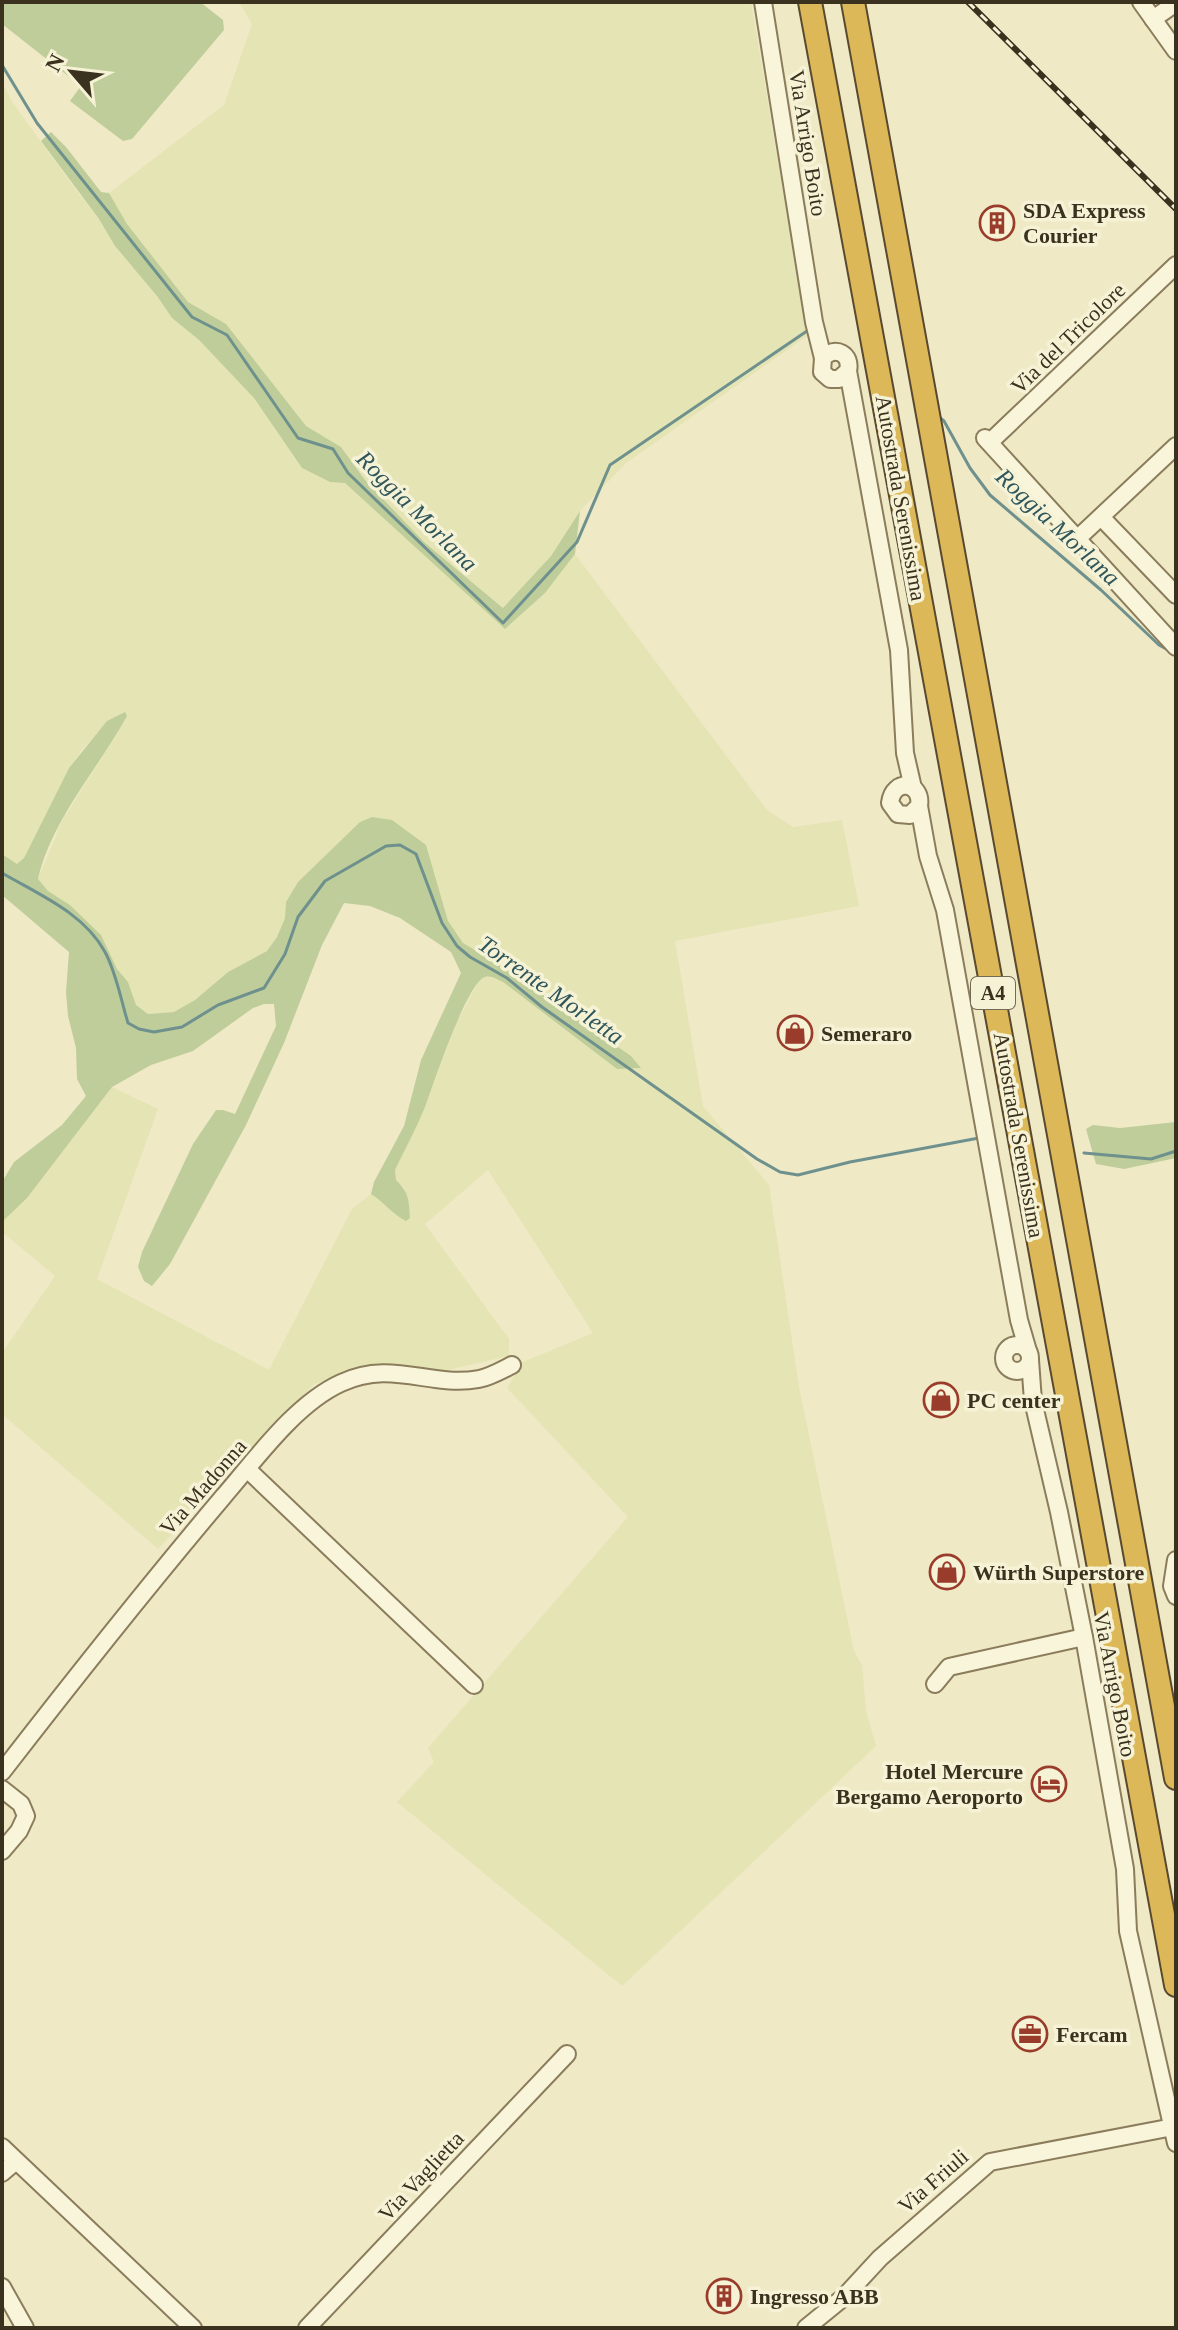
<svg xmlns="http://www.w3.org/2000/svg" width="1178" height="2330" viewBox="0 0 1178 2330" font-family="Georgia,serif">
<rect width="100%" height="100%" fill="#efe9c6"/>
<!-- farmland -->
<g fill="#e5e4b4">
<polygon points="239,2 751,2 807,336 626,463 580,511 551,556 504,608 424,542 365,480 341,447 306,427 226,324 188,302 127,224 109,193 224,105 252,24"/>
<polygon points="2,82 13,103 76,190 99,219 115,246 157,296 172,318 199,340 254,398 302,468 330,482 345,483 505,629 545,593 575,554 767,810 793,827 842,820 859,906 675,941 703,1106 769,1185 799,1387 854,1651 862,1665 866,1711 876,1746 622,1986 397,1802 434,1762 428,1748 628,1517 507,1388 523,1362 593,1333 488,1170 425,1224 509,1339 509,1356 443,1371 365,1366 314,1384 158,1549 2,1414 2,1353 55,1276 2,1232 2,1222 27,1198 112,1087 158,1109 97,1279 269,1370 352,1209 371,1194 382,1201 397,1216 405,1188 396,1180 395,1170 424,1108 457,1022 478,983 485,977 493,977 503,982 617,1069 631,1056 552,1001 536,986 463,943 448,921 425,845 346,837 298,882 286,902 285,918 277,937 267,951 228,972 195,1000 174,1012 148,1014 136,1006 128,982 117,969 101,935 70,905 48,891 38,879 62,821 118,732 94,737 83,748 69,768 24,858 18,864 4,858 2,854"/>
</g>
<!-- green -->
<g fill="#bfcd9a">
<polygon points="2,2 200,2 223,20 224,30 132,139 123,141 70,101 81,86 2,24"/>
<polygon points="51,132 66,147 101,192 109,193 127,224 188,302 226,324 306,426 341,447 365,480 424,542 503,608 551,556 580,511 575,554 545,593 505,629 345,483 330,482 302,468 254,398 199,340 172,318 157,296 115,246 99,219 41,141"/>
<path d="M125 712 127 716C98 769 52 819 38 879L48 891 70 905 101 935 117 969 128 982 136 1005 148 1014 174 1012 195 1000 228 972 267 951 277 937 285 918 286 902 298 882 360 822 372 817 392 820 426 845 448 921 463 943 536 986 552 1001 631 1056 641 1068 617 1069 503 982C498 980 491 975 485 977 466 984 433 1086 425 1107 416 1129 405 1149 395 1170L396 1180C409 1192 409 1201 410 1218L406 1221C392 1214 384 1202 371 1194L374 1182 404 1126 421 1060 461 973 451 952 400 918 370 906 344 903 322 945 284 1043 246 1125 170 1264 152 1286 144 1281 138 1267 142 1252 193 1144 216 1110H223L235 1114 276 1026 274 1004H264L253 1008 193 1051 151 1065 112 1087 27 1198 2 1222V1182L14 1162 62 1125 86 1096 77 1079 76 1048 68 1016 66 992 69 952 2 895V854L17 864 24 858 69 768 107 721Z"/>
<polygon points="1176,1122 1176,1158 1124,1169 1096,1164 1086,1129 1093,1125 1120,1128"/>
</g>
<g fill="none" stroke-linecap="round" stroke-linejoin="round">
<!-- stream -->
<g stroke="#6e918e" stroke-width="3">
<polyline points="2,65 37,123 192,317 227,335 298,438 333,449 348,473 503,623 577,542 610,465 807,331"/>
<polyline points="939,417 944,421 970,468 990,495 1101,590 1159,645 1170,651"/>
<path d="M2 873C38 894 84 913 105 952 116 972 121 1000 128 1023L139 1029 154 1032 182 1027 218 1005 264 988 285 954 298 917 325 881 386 846 400 845 416 854 442 923 457 946 470 957 507 978 542 1007 757 1159 780 1172 798 1175 850 1162 979 1138"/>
<polyline points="1084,1153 1151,1159 1176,1151"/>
</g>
<!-- minor casing -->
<g stroke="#8b7c5c" stroke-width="20">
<g id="minor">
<polyline points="763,2 814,322 823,358"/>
<polyline points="1141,2 1176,51"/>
<polyline points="1153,19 1176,3"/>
<path d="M848 371 839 379H830L822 372 823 358C835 345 852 354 848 371L899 650 905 753 913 788"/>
<polyline points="985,438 1176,647"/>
<polyline points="990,442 1176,265"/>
<polyline points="1101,517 1176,595"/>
<polyline points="1077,539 1176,446"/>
<path d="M919 806 910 815 898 814 890 803C893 777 923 782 919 806L928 856 945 910 1019 1320 1028 1351"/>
<circle cx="1017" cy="1358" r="13"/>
<polyline points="1030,1360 1033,1401 1059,1512 1084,1637 1125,1869 1128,1931 1176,2143"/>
<polyline points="247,1469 474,1685"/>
<polyline points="1176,1560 1172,1586 1176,1596"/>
<polyline points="935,1684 949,1667 1084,1637"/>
<path d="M2 1772C74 1679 147 1587 223 1497 256 1459 295 1404 341 1383 392 1359 430 1388 479 1379 490 1377 502 1370 512 1365"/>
<polyline points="2,1789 21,1804 26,1816 19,1831 2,1851"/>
<polyline points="2,2147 193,2328"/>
<polyline points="2,2173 16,2161"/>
<polyline points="2,2287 25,2328"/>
<polyline points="307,2328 567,2054"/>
<polyline points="806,2328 844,2297 880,2258 990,2162 1173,2127"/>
</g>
</g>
<!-- highway casing -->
<g stroke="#584930" stroke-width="26">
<g id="highway">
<polyline points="810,2 1176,1985"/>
<polyline points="853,2 1176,1778"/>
</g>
</g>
<!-- minor -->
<use href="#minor" stroke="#f9f5da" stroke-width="16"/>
<!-- highway -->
<use href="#highway" stroke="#ddb858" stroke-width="22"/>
<!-- rail casing -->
<g stroke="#3b311f" stroke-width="6">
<polyline id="rail" points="968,2 1176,209"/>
</g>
<!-- rail -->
<use href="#rail" stroke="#f6f2d6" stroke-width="3" stroke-dasharray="9" stroke-linecap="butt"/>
</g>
<!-- icons -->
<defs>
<g id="building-ring" transform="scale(1.8)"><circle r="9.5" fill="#f6f2d6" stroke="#9a3c2b" stroke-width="1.5"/><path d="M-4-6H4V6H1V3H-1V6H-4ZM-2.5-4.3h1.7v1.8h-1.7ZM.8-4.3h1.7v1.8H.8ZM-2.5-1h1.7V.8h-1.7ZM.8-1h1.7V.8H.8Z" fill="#9a3c2b"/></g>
<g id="shop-ring" transform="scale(1.8)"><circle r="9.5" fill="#f6f2d6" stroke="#9a3c2b" stroke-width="1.5"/><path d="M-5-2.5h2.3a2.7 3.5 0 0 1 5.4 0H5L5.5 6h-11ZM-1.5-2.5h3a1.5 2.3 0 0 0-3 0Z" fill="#9a3c2b"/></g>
<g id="hotel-ring" transform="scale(1.8)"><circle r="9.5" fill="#f6f2d6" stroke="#9a3c2b" stroke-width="1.5"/><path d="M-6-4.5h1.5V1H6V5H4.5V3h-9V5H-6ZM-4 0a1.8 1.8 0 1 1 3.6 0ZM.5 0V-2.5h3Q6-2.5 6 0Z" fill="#9a3c2b"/></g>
<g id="office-ring" transform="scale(1.8)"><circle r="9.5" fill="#f6f2d6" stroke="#9a3c2b" stroke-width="1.5"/><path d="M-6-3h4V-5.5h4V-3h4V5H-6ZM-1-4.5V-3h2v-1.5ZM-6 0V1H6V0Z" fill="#9a3c2b"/></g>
</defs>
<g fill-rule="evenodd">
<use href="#building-ring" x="997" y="223"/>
<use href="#shop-ring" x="795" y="1033"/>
<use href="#shop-ring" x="941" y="1400"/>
<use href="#shop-ring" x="947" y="1572"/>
<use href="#hotel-ring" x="1049" y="1784"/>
<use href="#office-ring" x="1030" y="2034"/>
<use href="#building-ring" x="724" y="2296"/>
</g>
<g text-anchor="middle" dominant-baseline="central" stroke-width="7" stroke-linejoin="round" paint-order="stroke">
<!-- shield labels -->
<rect fill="#f6f2d6" stroke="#736b56" stroke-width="2" x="971" y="977" width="44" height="32" rx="6"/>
<g font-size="20" font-weight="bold" fill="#3b311f">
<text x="993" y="993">A4</text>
</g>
<!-- street labels -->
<g font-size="22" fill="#3b311f" stroke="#f6f2d6">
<text transform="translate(808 143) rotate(81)">Via Arrigo Boito</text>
<text transform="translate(1068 338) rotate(-44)">Via del Tricolore</text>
<text transform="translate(901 498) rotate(80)">Autostrada Serenissima</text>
<text transform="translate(1019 1135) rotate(80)">Autostrada Serenissima</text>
<text transform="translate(203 1487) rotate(-49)">Via Madonna</text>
<text transform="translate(1115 1684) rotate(79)">Via Arrigo Boito</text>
<text transform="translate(421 2176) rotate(-47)">Via Vaglietta</text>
<text transform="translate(933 2181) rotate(-41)">Via Friuli</text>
</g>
<!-- poi labels -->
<g font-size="22" font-weight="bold" fill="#3b311f" stroke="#f6f2d6" text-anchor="start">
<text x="1023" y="210">SDA Express<tspan x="1023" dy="25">Courier</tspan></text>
<text x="821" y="1033">Semeraro</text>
<text x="967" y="1400">PC center</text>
<text x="973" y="1572">Würth Superstore</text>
<text x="1023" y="1771" text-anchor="end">Hotel Mercure<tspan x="1023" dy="25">Bergamo Aeroporto</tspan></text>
<text x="1056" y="2034">Fercam</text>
<text x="750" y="2296">Ingresso ABB</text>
</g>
<!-- water labels -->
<g font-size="24" font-style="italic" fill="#2f565a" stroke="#f6f2d6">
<text transform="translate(417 511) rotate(45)">Roggia Morlana</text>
<text transform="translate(1058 527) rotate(43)">Roggia Morlana</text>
<text transform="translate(551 990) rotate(35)">Torrente Morletta</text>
</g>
</g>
<!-- border -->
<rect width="1178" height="2330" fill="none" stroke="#3b311f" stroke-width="8"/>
<!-- north arrow -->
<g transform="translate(72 72) rotate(298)" stroke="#f6f2d6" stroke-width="6" paint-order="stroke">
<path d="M0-6L14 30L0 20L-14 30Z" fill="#3b311f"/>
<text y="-12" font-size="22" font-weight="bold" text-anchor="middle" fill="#3b311f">N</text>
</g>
</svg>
